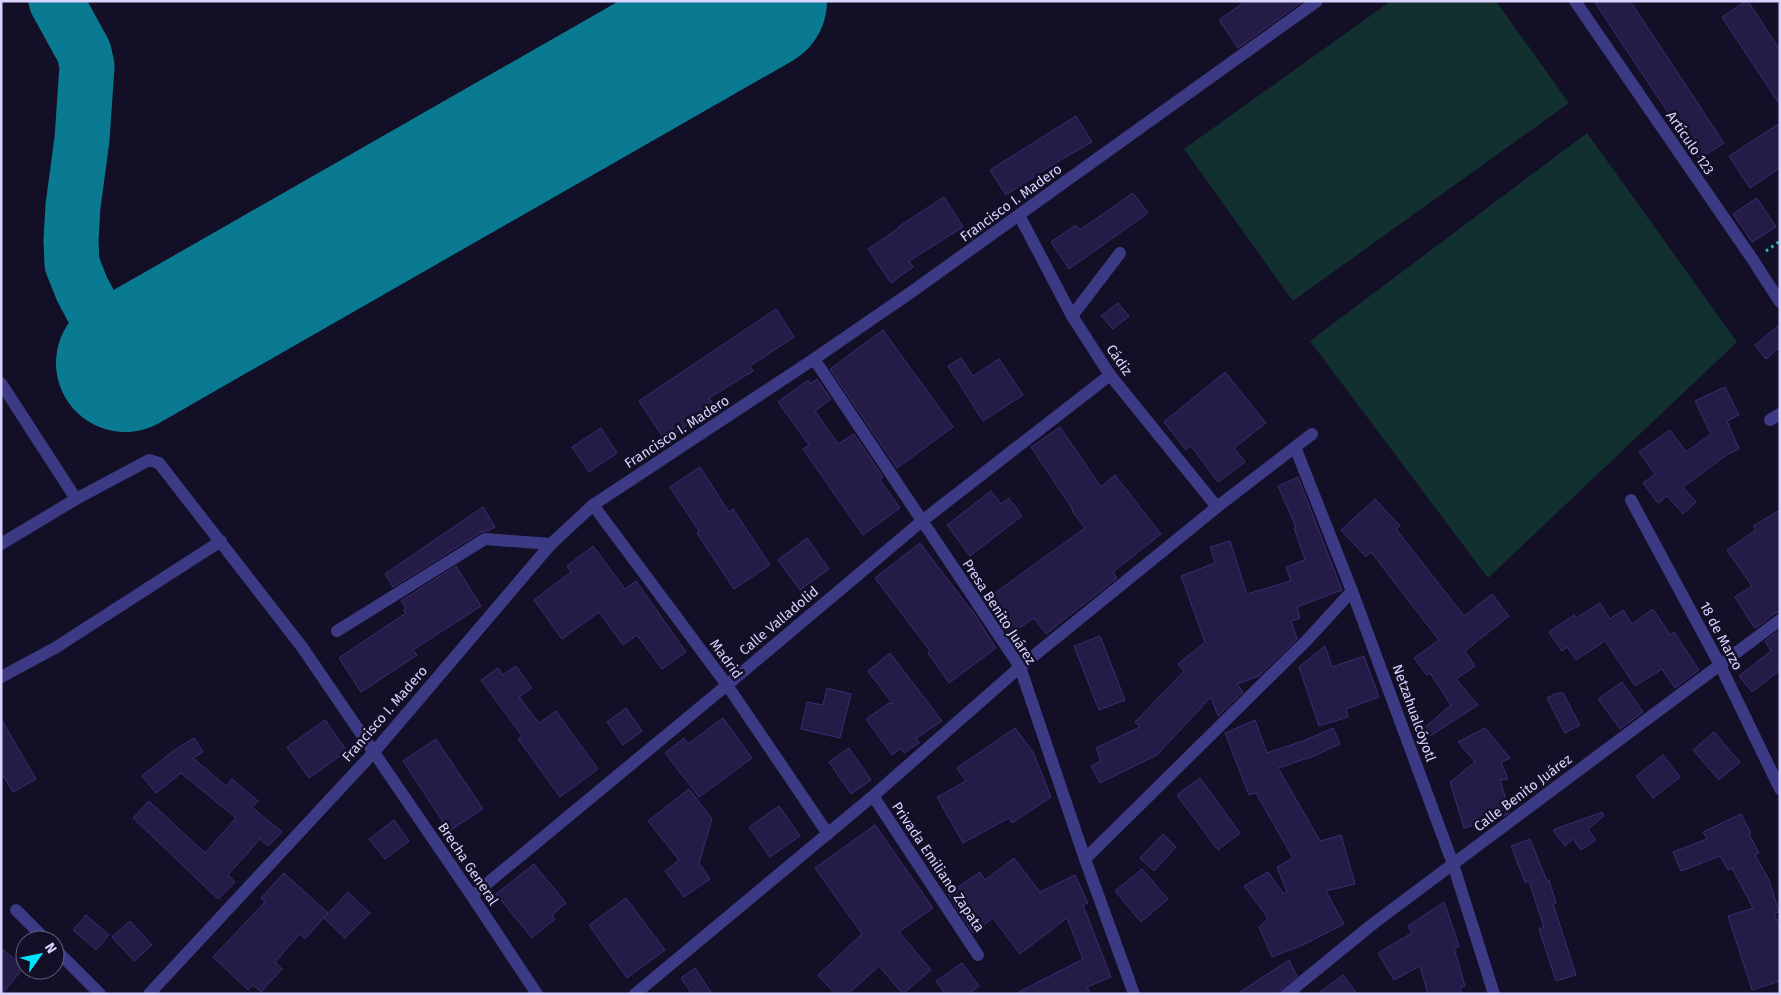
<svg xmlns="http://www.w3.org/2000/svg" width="1781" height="995" viewBox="0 0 1781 995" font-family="'Fira Sans',sans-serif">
<rect width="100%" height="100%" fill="#130f26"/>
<!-- green -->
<g fill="#12302f">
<polygon points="1391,1 1496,1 1569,103 1293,301 1184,149"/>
<polygon points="1587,133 1737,342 1488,578 1310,341"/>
</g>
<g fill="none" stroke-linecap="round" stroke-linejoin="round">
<!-- taxiway -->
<polyline stroke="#0a7a92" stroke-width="55" points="56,1 84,52 87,66 82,139 73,206 71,240 72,264 82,289 99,321 123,343 145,352"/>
<!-- runway -->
<polyline stroke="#0a7a92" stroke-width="138" points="125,363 758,1"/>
</g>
<!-- building -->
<g fill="#241b47" stroke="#3b2d73">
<polygon points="1246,1 1303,1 1238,48 1219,20"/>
<polygon points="1594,1 1630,1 1724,143 1699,159"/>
<polygon points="1746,1 1748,1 1780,50 1780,105 1722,17"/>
<polygon points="1076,116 1092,142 1052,165 1006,195 990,170"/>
<polygon points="1780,123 1780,168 1750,188 1729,156"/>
<polygon points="1133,193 1148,213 1069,269 1051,242 1076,225 1080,230"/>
<polygon points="944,197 963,227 909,261 913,267 891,283 868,249 899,228 898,227"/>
<polygon points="1757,198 1776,227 1752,242 1733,214"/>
<polygon points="1118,303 1129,316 1113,329 1101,316"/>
<polygon points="776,309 794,337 750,366 753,371 709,398 715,406 665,440 639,401"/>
<polygon points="1780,324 1780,347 1766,359 1755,345"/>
<polygon points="883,330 953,427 897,468 830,369"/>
<polygon points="961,358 973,376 999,359 1023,395 983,421 948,366"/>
<polygon points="1225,372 1266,423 1234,448 1245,462 1218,482 1191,446 1186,450 1164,422"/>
<polygon points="817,379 831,399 815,411 838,444 854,434 883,477 880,480 900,508 863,535 803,449 809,445 778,402 808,380 810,384"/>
<polygon points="1725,387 1739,415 1727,421 1739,449 1728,454 1683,487 1696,502 1683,514 1667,496 1658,503 1643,483 1655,474 1639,452 1670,430 1686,452 1711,434 1695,401"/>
<polygon points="1060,427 1101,487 1115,475 1161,534 1113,572 1117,578 1046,634 1034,618 1009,635 985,600 1085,528 1072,511 1073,510 1031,447"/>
<polygon points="601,428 617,453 589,472 572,447"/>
<polygon points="700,467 729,512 733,509 770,565 734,589 697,533 699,531 670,487"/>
<polygon points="1298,477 1342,590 1297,607 1300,618 1291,621 1297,639 1259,676 1237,684 1243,692 1218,716 1211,697 1157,755 1100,783 1091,766 1101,761 1096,748 1140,727 1135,722 1184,671 1178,664 1205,642 1181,576 1215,563 1210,547 1230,541 1247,594 1291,581 1286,567 1305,560 1294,528 1296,527 1278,486"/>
<polygon points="991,491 1001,504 1009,498 1022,516 970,556 947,525"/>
<polygon points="1375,499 1400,526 1396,529 1464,616 1492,594 1509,616 1465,651 1475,666 1456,679 1478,705 1430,736 1424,728 1451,705 1430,673 1427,675 1414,658 1439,640 1371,552 1366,557 1341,530"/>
<polygon points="483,507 495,527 487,531 481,532 393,587 385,574"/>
<polygon points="1780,510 1780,612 1775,613 1756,628 1754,627 1735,597 1752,586 1727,550 1756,530 1753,526"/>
<polygon points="807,538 829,569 800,590 778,560"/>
<polygon points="920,543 971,610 972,610 996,648 949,683 928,653 930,651 875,578"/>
<polygon points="593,546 625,589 636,581 686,652 662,669 637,635 623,645 599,612 562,639 534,600 571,572 567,566"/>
<polygon points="456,566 481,606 413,650 417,655 361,692 339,658 406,613 403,610 406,608 401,601"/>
<polygon points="1600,603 1610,619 1623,610 1632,624 1653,609 1670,635 1674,632 1699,670 1675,688 1662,669 1635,686 1605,641 1576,660 1567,647 1562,651 1549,632 1574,615 1576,618"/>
<polygon points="1780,630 1780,670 1752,692 1739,676 1771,651 1765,641"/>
<polygon points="1100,636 1125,700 1099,710 1074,646"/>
<polygon points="1325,646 1332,667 1364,656 1379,697 1346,709 1348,717 1319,726 1299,667"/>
<polygon points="890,653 942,721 916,738 919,743 904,753 901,748 892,755 866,719 889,703 893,704 868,671"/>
<polygon points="516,666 532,688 519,697 539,723 556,711 598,769 560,797 518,739 522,736 481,680 498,668 503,675"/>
<polygon points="1622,682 1643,712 1620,729 1598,699"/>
<polygon points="827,688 851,694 840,738 801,729 807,702 823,705"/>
<polygon points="1557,693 1563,693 1580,725 1565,733 1547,698"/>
<polygon points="626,708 642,731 623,745 607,722"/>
<polygon points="723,718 752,758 699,797 665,753 684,738 688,744"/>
<polygon points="1,719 36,779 13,792 1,772"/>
<polygon points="325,720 347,751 309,778 287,747"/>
<polygon points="1255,720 1267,753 1303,741 1333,728 1340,744 1314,756 1278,768 1320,841 1341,835 1355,884 1326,891 1344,924 1305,944 1272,957 1259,927 1268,918 1244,886 1268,872 1284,894 1287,892 1277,867 1293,858 1256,793 1249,795 1225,733"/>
<polygon points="1015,728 1033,752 1051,797 1012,823 1009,818 963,843 937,797 966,781 957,768"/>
<polygon points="1485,728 1510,758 1501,762 1508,779 1500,780 1510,812 1506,815 1464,828 1450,782 1475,762 1458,742"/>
<polygon points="1714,732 1740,762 1719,780 1693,750"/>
<polygon points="194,738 203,752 193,758 226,786 232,779 258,801 252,807 282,832 268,846 260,839 228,875 235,882 218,899 133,818 149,801 205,853 236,818 181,773 156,793 142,776 173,751"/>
<polygon points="436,739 483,809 449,831 403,761"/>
<polygon points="849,748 871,780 851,794 829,762"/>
<polygon points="1663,755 1680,777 1653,798 1636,776"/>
<polygon points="1200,778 1240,833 1218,850 1177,795"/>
<polygon points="689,789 712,819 699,863 710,879 684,897 665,871 679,860 648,821"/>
<polygon points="779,806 800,836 770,857 749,827"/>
<polygon points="1602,812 1604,816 1588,829 1596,840 1581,850 1573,839 1565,846 1553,830"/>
<polygon points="1741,814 1751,833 1749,834 1759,853 1755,855 1769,880 1779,912 1774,913 1780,929 1780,981 1752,990 1728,916 1753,908 1732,868 1728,870 1720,856 1681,871 1673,852 1707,839 1703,832"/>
<polygon points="394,820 409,841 385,859 369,839"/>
<polygon points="875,825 933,908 899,932 931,970 903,994 879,966 848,994 835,994 818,975 862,934 815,868"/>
<polygon points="1163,834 1176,847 1154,871 1140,858"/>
<polygon points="1530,839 1547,881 1549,880 1556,903 1553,904 1576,975 1556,981 1539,929 1544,927 1529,881 1525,882 1511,846"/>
<polygon points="1014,858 1040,892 1075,875 1088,903 1083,905 1111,977 1087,987 1091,994 1015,994 1083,959 1067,918 1020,954 993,918 973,933 948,894 980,872 985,880"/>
<polygon points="534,864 566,903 552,915 555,919 532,938 496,894"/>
<polygon points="1142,869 1168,899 1141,922 1115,891"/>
<polygon points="284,873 328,913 305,939 300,934 275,962 282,969 261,992 253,985 248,990 213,957 265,902 261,898"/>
<polygon points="348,892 370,913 345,938 324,918"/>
<polygon points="626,898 665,950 627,978 589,925"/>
<polygon points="1444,902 1459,946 1454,948 1465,986 1460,988 1462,994 1428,994 1420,966 1394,980 1378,953 1412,933 1408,926"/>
<polygon points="86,915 109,935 96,950 73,930"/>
<polygon points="130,921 152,945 134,961 112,937"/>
<polygon points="1,948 24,967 2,994 1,994"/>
<polygon points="1289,960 1297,976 1282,988 1279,994 1237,994"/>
<polygon points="962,963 979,986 969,994 945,994 936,981"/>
<polygon points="695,968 712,994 692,994 681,978"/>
<polygon points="1343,975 1357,994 1317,994"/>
</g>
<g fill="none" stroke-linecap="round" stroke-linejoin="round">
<!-- path -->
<polyline stroke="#2fb8b0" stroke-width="3" stroke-dasharray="2.5 4" stroke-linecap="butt" points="1766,251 1780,241"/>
<!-- minor -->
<g stroke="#3d3a85" stroke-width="12">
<polyline points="1575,1 1753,260 1780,302"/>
<polyline points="1019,215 1072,316 1110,375 1217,507"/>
<polyline points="1072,316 1120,253"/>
<polyline points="814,359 1020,667 1085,859 1134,994"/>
<polyline points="1,383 76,499 149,460 159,463 302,647 472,896 537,994"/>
<polyline points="1770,420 1780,414"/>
<polyline points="1295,447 1352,591 1453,864 1494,994"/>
<polyline points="1631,500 1720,665 1780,789"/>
<polyline points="593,505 727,685 828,834"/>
<polyline points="1,544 76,499"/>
<polyline points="337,631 485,539 551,544"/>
<polyline points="1,677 55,648 221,541"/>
<polyline points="873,796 978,955"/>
<polyline points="1085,859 1307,640 1352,591"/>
<polyline points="472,896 727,685 922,521 1110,375"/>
<polyline points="16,910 46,940"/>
<polyline points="55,949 100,994"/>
<polyline points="149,994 374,752 551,544 593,505 814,359 910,293 1317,1"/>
<polyline points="635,994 873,796 1020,667 1217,507 1312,434"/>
<polyline points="1287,994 1374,923 1780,620"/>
</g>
</g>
<g text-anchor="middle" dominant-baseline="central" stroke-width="5" stroke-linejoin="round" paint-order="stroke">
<!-- street labels -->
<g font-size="14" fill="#d9d4ff" stroke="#130f26">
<text transform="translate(1690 143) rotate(56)">Artículo 123</text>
<text transform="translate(1011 203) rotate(-36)">Francisco I. Madero</text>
<text transform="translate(1119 360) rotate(55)">Cádiz</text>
<text transform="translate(677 432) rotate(-33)">Francisco I. Madero</text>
<text transform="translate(999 612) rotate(57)">Presa Benito Juárez</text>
<text transform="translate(779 621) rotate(-40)">Calle Valladolid</text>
<text transform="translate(1721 636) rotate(62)">18 de Marzo</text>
<text transform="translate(726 659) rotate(54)">Madrid</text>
<text transform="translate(1414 713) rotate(70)">Netzahualcóyotl</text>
<text transform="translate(385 714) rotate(-49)">Francisco I. Madero</text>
<text transform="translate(1523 793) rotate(-37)">Calle Benito Juárez</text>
<text transform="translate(468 864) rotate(56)">Brecha General</text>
<text transform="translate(938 867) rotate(56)">Privada Emiliano Zapata</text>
</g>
</g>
<!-- border -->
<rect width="1781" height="995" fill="none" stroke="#d9d4ff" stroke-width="5"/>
<!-- north arrow -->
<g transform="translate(40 955) rotate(57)"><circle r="24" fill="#130f26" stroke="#625e7d"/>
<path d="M0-4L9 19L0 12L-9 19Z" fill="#00e5ff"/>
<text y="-8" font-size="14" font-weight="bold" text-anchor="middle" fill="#d9d4ff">N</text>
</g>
</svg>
